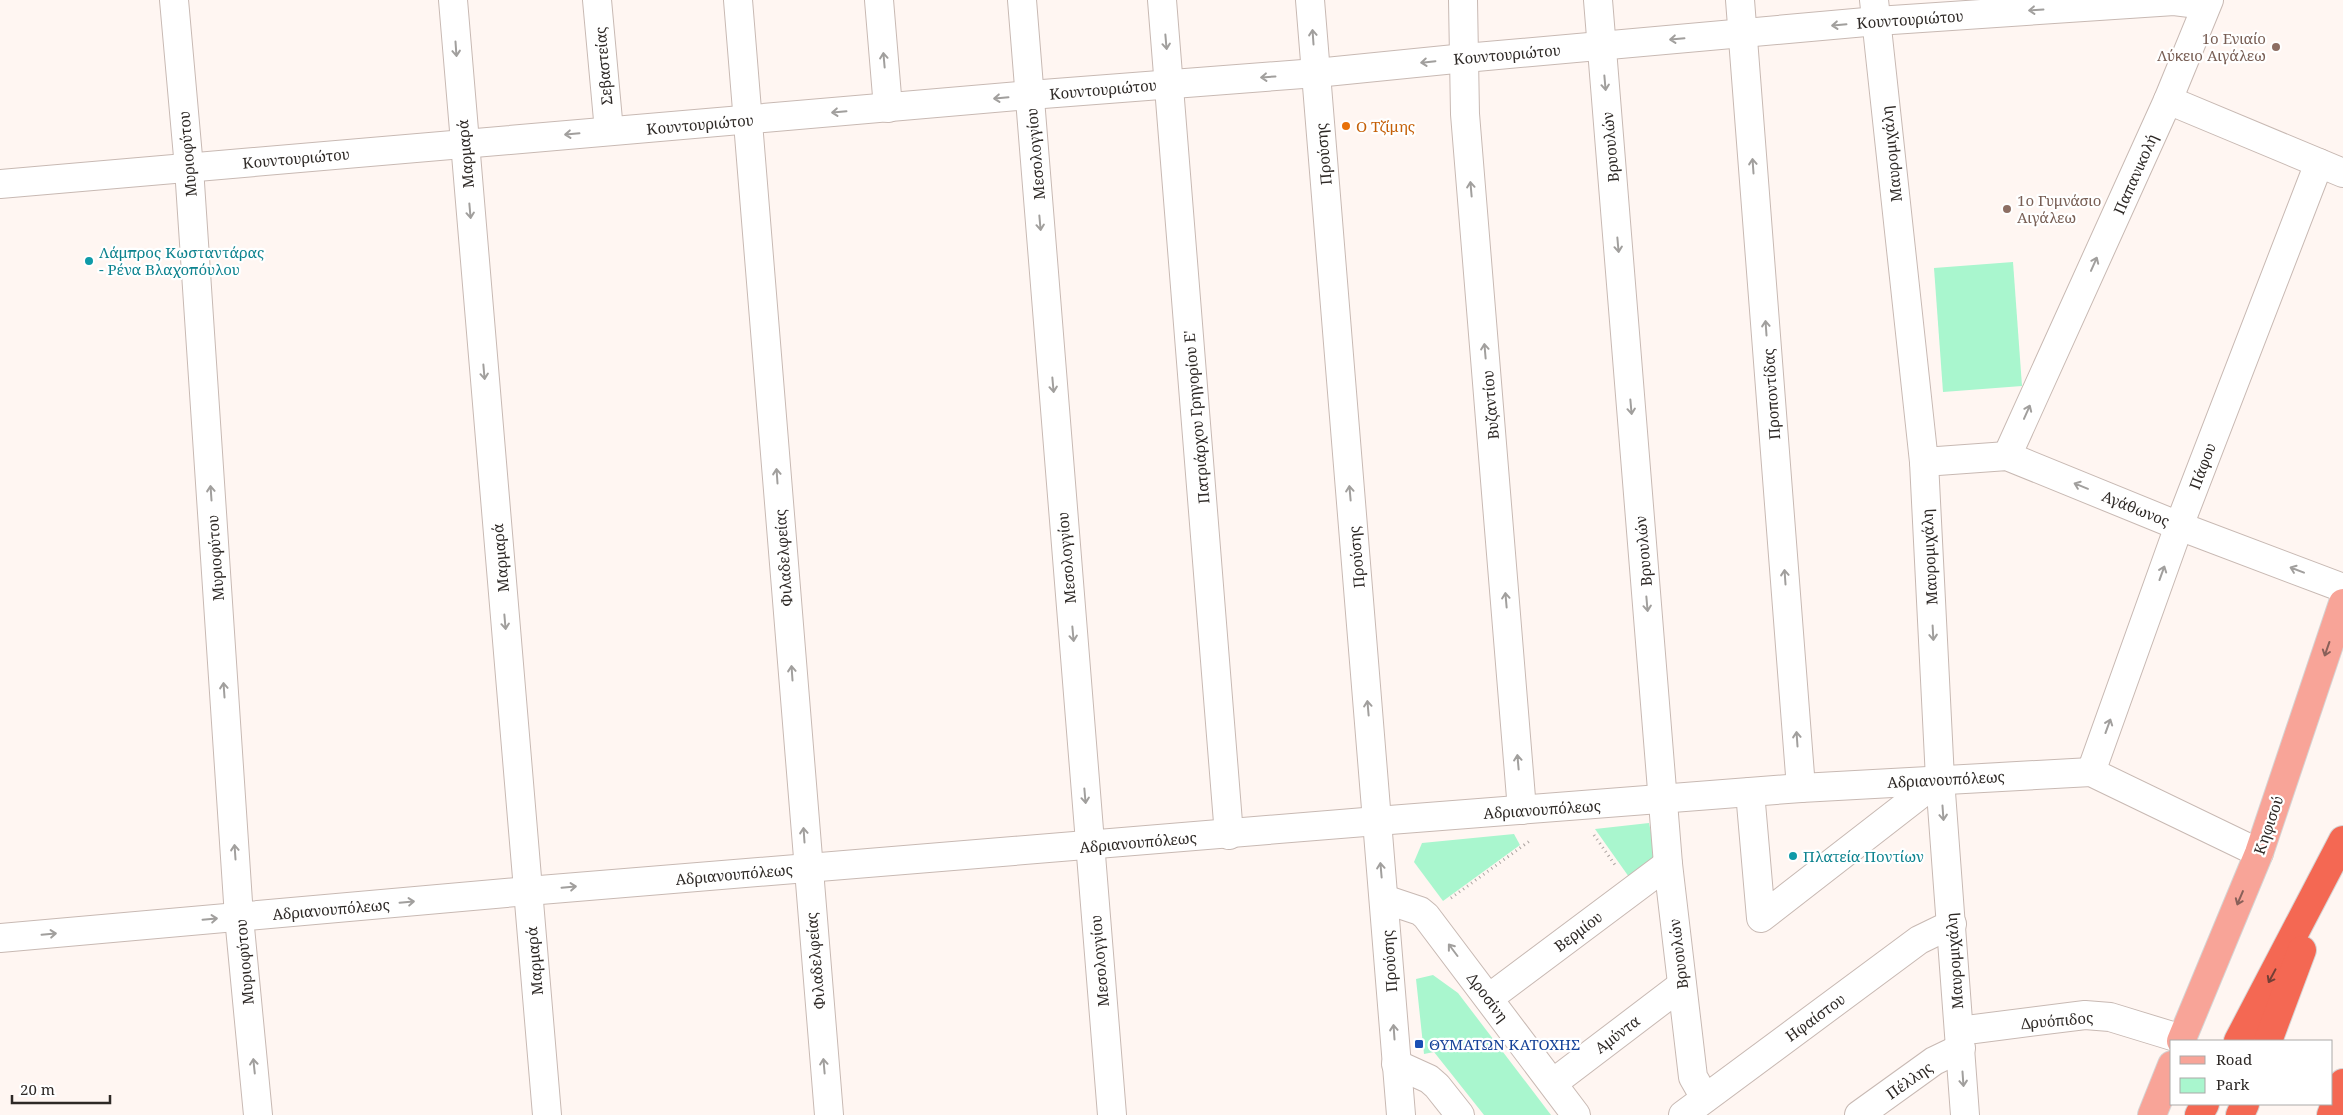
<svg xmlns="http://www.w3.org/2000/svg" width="2343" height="1115" viewBox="0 0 2343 1115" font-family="'Noto Serif',serif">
<rect width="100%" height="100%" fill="#fff6f2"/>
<!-- green -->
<g fill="#a9f6ce">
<polygon points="2013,262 2022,386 1943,392 1934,268"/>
<polygon points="1649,823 1656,858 1629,877 1595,829"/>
<polygon points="1514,834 1520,845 1443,901 1414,862 1422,843"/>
<polygon points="1433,975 1458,993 1551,1115 1484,1115 1434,1052 1424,1054 1416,979"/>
</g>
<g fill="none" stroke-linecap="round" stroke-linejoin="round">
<!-- minor casing -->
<g stroke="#c8b9b3" stroke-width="30">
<g id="minor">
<polyline points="174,0 189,168 239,917 258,1115"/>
<polyline points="453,0 547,1115"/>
<polyline points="597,0 609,131"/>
<polyline points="738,0 829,1115"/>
<polyline points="879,0 888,108"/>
<polyline points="1022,0 1112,1115"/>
<polyline points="1162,0 1229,835"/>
<polyline points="1310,0 1401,1115"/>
<polyline points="1463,0 1465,114 1522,810"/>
<polyline points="1598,0 1668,864 1693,1077 1705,1098"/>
<polyline points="1740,0 1801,788"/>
<polyline points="1874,0 1924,462 1940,779 1965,1115"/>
<polyline points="2168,100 2343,173"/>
<polyline points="0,184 1030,95 1316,73 1465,58 1877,21 2174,1 2206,5"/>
<polyline points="2007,456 2168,100 2209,0"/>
<polyline points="1924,462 2007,456 2179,526 2343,588"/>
<polyline points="2091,772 2179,526 2319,163"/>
<polyline points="1750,792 1761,918 1940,779"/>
<polyline points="1384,899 1420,911 1426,916 1576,1115"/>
<polyline points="0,938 528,891 1377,821 1801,788 2091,772 2259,853"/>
<polyline points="1489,998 1668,864"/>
<polyline points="1959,1031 2085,1015 2110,1017 2182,1039"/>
<polyline points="1396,1064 1429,1079 1437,1086 1460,1115"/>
<polyline points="1553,1083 1682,985"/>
<polyline points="1683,1115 1919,940 1952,924"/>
<polyline points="1859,1115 1934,1061 1961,1048"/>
</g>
</g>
<!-- major casing -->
<g stroke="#d5d4d4" stroke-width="30">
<g id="major">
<polyline points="2181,1041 2259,853 2343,603"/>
<polyline points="2152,1115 2172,1065"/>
</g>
</g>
<!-- highway casing -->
<g stroke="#d5d4d4" stroke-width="30">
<g id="highway">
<polyline points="2238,1041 2343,840"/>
<polyline points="2268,1041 2302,950"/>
<polyline points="2199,1115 2205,1104"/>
<polyline points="2240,1115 2245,1104"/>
<polyline points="2331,1115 2343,1083"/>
</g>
</g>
<!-- path -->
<g stroke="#aca4a1" stroke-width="3" stroke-dasharray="1 4" stroke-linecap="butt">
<polyline points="1594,835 1615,865"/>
<polyline points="1451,898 1531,840"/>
</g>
<!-- minor -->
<use href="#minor" stroke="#fff" stroke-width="28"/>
<!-- major -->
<use href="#major" stroke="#f8a498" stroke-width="28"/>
<!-- highway -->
<use href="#highway" stroke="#f46853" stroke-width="28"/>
</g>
<!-- one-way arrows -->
<defs><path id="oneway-shaft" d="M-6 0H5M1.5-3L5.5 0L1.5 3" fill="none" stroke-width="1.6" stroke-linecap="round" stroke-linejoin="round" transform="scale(1.25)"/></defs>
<g stroke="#a19f9d">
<use href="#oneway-shaft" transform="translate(2036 10) rotate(176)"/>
<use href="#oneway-shaft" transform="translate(1839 25) rotate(175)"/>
<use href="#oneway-shaft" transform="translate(1313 37) rotate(-94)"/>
<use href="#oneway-shaft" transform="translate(1677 39) rotate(175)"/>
<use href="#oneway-shaft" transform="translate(1166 42) rotate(85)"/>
<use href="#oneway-shaft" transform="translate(456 49) rotate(86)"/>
<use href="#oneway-shaft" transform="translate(884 60) rotate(-95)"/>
<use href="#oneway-shaft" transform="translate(1428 62) rotate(174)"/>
<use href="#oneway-shaft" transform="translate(1268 77) rotate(176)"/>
<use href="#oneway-shaft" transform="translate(1605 83) rotate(85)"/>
<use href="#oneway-shaft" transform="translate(1001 98) rotate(175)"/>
<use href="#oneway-shaft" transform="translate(839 112) rotate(175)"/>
<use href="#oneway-shaft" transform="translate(572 134) rotate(175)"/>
<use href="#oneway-shaft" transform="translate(1753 166) rotate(-94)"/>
<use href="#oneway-shaft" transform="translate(1471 189) rotate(-95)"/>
<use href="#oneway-shaft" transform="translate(470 211) rotate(85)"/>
<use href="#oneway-shaft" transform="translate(1040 223) rotate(85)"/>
<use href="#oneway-shaft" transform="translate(1618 245) rotate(85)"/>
<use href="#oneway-shaft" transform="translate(2094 264) rotate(-66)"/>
<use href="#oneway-shaft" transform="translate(1766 328) rotate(-94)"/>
<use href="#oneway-shaft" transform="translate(1485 351) rotate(-95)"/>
<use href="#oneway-shaft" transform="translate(484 372) rotate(85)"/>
<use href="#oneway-shaft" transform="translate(1053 385) rotate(85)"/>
<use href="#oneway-shaft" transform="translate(1631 407) rotate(85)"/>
<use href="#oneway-shaft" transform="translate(2027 412) rotate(-66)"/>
<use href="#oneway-shaft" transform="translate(777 476) rotate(-94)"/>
<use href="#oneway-shaft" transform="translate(2081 486) rotate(-158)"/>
<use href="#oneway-shaft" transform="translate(211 493) rotate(-94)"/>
<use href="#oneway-shaft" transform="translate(1350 493) rotate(-95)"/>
<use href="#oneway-shaft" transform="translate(2297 570) rotate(-159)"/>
<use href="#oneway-shaft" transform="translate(2162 573) rotate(-70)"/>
<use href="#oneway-shaft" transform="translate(1785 577) rotate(-94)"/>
<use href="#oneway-shaft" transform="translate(1506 600) rotate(-95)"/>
<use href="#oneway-shaft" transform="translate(1647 604) rotate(85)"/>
<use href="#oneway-shaft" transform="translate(505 622) rotate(85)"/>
<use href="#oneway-shaft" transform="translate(1933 633) rotate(87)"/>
<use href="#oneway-shaft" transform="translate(1073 634) rotate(85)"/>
<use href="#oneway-shaft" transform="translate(792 673) rotate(-94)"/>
<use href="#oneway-shaft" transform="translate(224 690) rotate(-94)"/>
<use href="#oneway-shaft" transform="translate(1368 708) rotate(-95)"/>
<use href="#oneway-shaft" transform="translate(2108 726) rotate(-70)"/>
<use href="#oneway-shaft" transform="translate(1797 739) rotate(-94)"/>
<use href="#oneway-shaft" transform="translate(1518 762) rotate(-95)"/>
<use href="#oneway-shaft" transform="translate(1085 796) rotate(85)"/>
<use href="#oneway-shaft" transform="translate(1943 813) rotate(86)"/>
<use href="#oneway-shaft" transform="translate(804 835) rotate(-94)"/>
<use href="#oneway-shaft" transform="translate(235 852) rotate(-94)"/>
<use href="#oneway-shaft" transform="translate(1381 870) rotate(-95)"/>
<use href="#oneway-shaft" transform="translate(569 887) rotate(-5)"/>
<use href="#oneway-shaft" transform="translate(407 902) rotate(-5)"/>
<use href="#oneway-shaft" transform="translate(210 919) rotate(-5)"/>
<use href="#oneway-shaft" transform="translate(49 934) rotate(-5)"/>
<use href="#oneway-shaft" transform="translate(1453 950) rotate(-127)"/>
<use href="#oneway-shaft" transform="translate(1394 1032) rotate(-94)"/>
<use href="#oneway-shaft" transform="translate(254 1066) rotate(-96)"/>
<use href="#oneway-shaft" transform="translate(824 1066) rotate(-95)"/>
<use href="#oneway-shaft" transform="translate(1963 1079) rotate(86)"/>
</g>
<g stroke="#896059">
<use href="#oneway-shaft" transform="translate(2327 649) rotate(109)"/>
<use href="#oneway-shaft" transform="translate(2240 898) rotate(113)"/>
</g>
<use stroke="#733f36" href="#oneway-shaft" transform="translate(2272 976) rotate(118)"/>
<!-- markers -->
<g fill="#8d6e63" stroke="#fff" stroke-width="2">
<circle cx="2276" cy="47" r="5"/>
<circle cx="2007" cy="209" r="5"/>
</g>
<circle fill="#e8710a" stroke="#fff" stroke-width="2" cx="1346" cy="126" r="5"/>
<g fill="#0f9aa8" stroke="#fff" stroke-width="2">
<circle cx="89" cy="261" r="5"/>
<circle cx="1793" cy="856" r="5"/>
</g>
<rect fill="#1a4fb4" stroke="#fff" stroke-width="2" x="1414" y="1039" width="10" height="10" rx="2.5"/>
<g text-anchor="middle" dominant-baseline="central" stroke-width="4.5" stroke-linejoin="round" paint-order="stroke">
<!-- street labels -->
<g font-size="15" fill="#2e2926" stroke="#fff">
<text transform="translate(1910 19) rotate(-4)">Κουντουριώτου</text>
<text transform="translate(1507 54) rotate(-5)">Κουντουριώτου</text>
<text transform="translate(603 66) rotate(-95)">Σεβαστείας</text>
<text transform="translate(1103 89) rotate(-5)">Κουντουριώτου</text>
<text transform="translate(700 124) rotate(-5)">Κουντουριώτου</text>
<text transform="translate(1610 147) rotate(-95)">Βρυουλών</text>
<text transform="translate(187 154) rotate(-95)">Μυριοφύτου</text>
<text transform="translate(465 154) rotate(-95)">Μαρμαρά</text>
<text transform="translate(1035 154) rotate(-95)">Μεσολογγίου</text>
<text transform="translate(1323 154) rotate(-95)">Προύσης</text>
<text transform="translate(1891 154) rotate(-96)">Μαυρομιχάλη</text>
<text transform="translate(296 158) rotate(-5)">Κουντουριώτου</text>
<text transform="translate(2135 174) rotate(-66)">Παπανικολή</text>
<text transform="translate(1771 394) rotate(-94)">Προποντίδας</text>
<text transform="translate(1490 405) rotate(-95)">Βυζαντίου</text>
<text transform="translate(1196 417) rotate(-95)">Πατριάρχου Γρηγορίου Ε'</text>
<text transform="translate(2202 466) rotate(-69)">Πάφου</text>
<text transform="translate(2136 508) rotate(22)">Αγάθωνος</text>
<text transform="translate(1643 551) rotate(-95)">Βρυουλών</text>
<text transform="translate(1356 557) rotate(-95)">Προύσης</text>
<text transform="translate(1929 557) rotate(-93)">Μαυρομιχάλη</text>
<text transform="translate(215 558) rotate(-94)">Μυριοφύτου</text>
<text transform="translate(500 558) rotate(-95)">Μαρμαρά</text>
<text transform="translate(783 558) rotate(-94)">Φιλαδελφείας</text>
<text transform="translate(1066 558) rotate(-95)">Μεσολογγίου</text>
<text transform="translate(1946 779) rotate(-3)">Αδριανουπόλεως</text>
<text transform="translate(1542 809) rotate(-4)">Αδριανουπόλεως</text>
<text transform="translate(2268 825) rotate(-71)">Κηφισού</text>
<text transform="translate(1138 842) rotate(-5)">Αδριανουπόλεως</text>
<text transform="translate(734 874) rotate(-5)">Αδριανουπόλεως</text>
<text transform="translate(331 909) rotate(-5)">Αδριανουπόλεως</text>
<text transform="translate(1578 931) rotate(-37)">Βερμίου</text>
<text transform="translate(1678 954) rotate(-97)">Βρυουλών</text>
<text transform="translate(534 961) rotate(-95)">Μαρμαρά</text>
<text transform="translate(815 961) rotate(-95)">Φιλαδελφείας</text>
<text transform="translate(1099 961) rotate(-95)">Μεσολογγίου</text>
<text transform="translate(1389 961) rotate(-94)">Προύσης</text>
<text transform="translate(1954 961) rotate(-94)">Μαυρομιχάλη</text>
<text transform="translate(244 962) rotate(-95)">Μυριοφύτου</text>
<text transform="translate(1488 997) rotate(53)">Δροσίνη</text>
<text transform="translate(1815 1017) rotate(-36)">Ηφαίστου</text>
<text transform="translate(2057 1020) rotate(-5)">Δρυόπιδος</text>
<text transform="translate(1617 1034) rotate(-37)">Αμύντα</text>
<text transform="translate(1909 1080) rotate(-35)">Πέλλης</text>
</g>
<!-- education labels -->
<g font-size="15" fill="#785e54" stroke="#fff" text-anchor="end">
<text x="2266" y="38">1ο Ενιαίο<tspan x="2266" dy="17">Λύκειο Αιγάλεω</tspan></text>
<text x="2017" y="200" text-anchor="start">1ο Γυμνάσιο<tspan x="2017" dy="17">Αιγάλεω</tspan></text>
</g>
<!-- food labels -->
<g font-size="15" fill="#c56008" stroke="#fff" text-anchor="start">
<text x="1356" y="126">Ο Τζίμης</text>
</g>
<!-- culture labels -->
<g font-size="15" fill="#0d838f" stroke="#fff" text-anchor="start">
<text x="99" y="252">Λάμπρος Κωσταντάρας<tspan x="99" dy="17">- Ρένα Βλαχοπόυλου</tspan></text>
<text x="1803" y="856">Πλατεία Ποντίων</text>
</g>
<!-- transit labels -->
<g font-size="15" fill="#164399" stroke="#fff" text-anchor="start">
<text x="1429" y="1044">ΘΥΜΑΤΩΝ ΚΑΤΟΧΗΣ</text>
</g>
</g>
<!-- legend -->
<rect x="2170" y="1040" width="162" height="65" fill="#ffffff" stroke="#aba9a8"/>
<rect x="2180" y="1056" width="25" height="8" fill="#f8a498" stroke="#aba9a8"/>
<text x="2216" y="1065" font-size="15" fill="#2e2926">Road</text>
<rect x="2180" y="1078" width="25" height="15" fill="#a9f6ce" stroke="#aba9a8"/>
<text x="2216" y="1090" font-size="15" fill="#2e2926">Park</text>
<!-- scale -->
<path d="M12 1095v8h98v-8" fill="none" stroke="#2e2926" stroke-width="2.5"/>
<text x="20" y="1095" font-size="15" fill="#2e2926" stroke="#ffffff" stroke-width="4" paint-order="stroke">20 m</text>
</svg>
